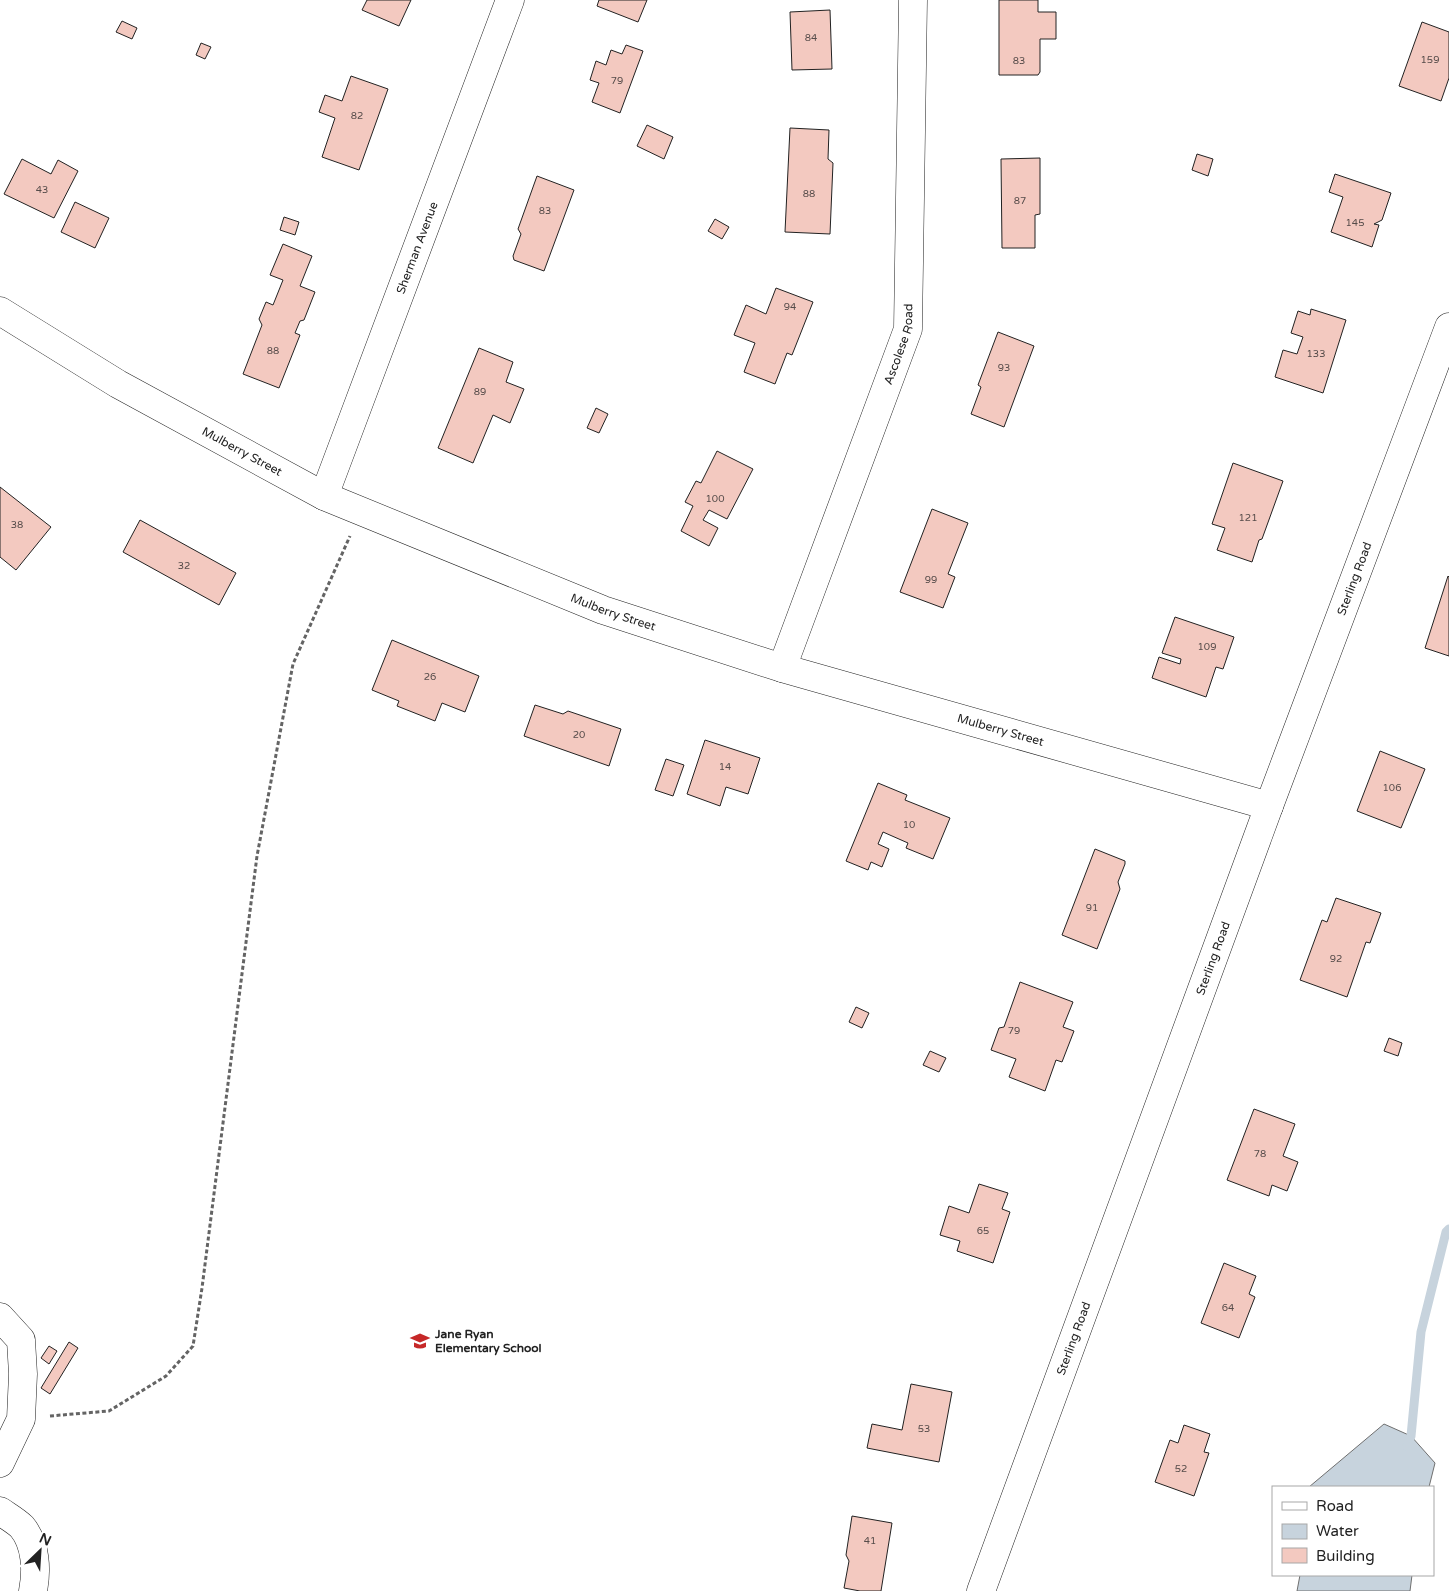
<svg xmlns="http://www.w3.org/2000/svg" width="1449" height="1591" viewBox="0 0 1449 1591" font-family="'Varela Round',sans-serif">
<rect width="100%" height="100%" fill="#fff"/>
<!-- water -->
<g fill="#c7d3dd" stroke="#6f6f6f">
<polygon points="1384,1424 1411,1436 1435,1463 1429,1487 1309,1487"/>
<polygon points="1300,1575 1412,1575 1410,1591 1297,1591"/>
</g>
<g fill="none" stroke-linecap="round" stroke-linejoin="round">
<!-- stream -->
<polyline stroke="#c7d3dd" stroke-width="9" points="1407,1446 1411,1436 1421,1332 1446,1232 1449,1229"/>
</g>
<!-- building -->
<g fill="#f3c9c0" stroke="#222">
<polygon points="367,0 411,0 399,26 362,10"/>
<polygon points="599,0 647,0 638,22 597,6"/>
<polygon points="999,0 1038,0 1038,12 1056,12 1056,39 1040,39 1040,72 1038,75 999,75"/>
<polygon points="830,10 832,69 792,70 790,12"/>
<polygon points="122,21 137,28 132,39 116,32"/>
<polygon points="1422,22 1449,32 1449,78 1441,101 1399,86"/>
<polygon points="201,43 211,47 205,59 196,55"/>
<polygon points="626,45 643,51 620,113 592,102 599,83 590,80 596,61 606,65 611,50 622,54"/>
<polygon points="351,76 388,89 359,170 322,157 335,118 319,112 325,95 342,101"/>
<polygon points="647,125 673,137 664,159 637,146"/>
<polygon points="790,128 829,130 828,159 833,163 830,234 785,232"/>
<polygon points="1197,154 1213,159 1208,176 1192,170"/>
<polygon points="1040,158 1040,214 1035,215 1035,248 1002,248 1001,159"/>
<polygon points="22,159 51,174 58,160 78,171 54,218 4,194"/>
<polygon points="1335,174 1391,193 1382,220 1374,224 1379,225 1372,247 1331,232 1343,197 1329,192"/>
<polygon points="537,176 574,190 544,271 514,260 513,256 521,234 518,229"/>
<polygon points="75,202 109,218 95,248 61,232"/>
<polygon points="284,217 299,222 295,235 280,230"/>
<polygon points="715,219 729,227 722,239 708,231"/>
<polygon points="283,244 312,256 300,286 315,292 304,320 300,321 295,333 300,335 279,388 243,374 262,325 259,319 266,302 273,305 283,280 270,275"/>
<polygon points="776,288 813,302 792,355 787,353 775,384 744,372 755,343 734,335 746,305 766,314"/>
<polygon points="1311,309 1346,320 1323,393 1275,377 1283,350 1297,354 1303,337 1291,333 1298,311 1310,315"/>
<polygon points="998,332 1034,346 1004,427 971,414 981,387 978,385"/>
<polygon points="479,348 513,362 506,382 524,389 510,423 493,415 473,463 438,448"/>
<polygon points="596,408 608,414 599,433 587,428"/>
<polygon points="717,451 753,469 727,519 709,510 703,520 718,528 709,546 681,531 693,506 685,502 696,481 701,483"/>
<polygon points="1233,463 1283,481 1262,539 1259,540 1252,562 1217,550 1225,528 1212,524"/>
<polygon points="0,487 51,527 16,570 0,557"/>
<polygon points="932,509 968,523 948,574 955,577 943,608 900,592"/>
<polygon points="140,520 236,573 219,605 123,552"/>
<polygon points="1448,576 1449,577 1449,656 1425,648"/>
<polygon points="1175,617 1234,637 1223,669 1216,667 1206,697 1152,678 1159,657 1180,664 1181,659 1162,653"/>
<polygon points="392,640 479,676 465,712 442,703 435,721 397,706 399,701 372,690"/>
<polygon points="535,705 563,714 568,711 621,729 609,766 524,736"/>
<polygon points="705,740 760,758 748,794 726,787 720,806 687,794"/>
<polygon points="1380,751 1425,769 1401,828 1357,811"/>
<polygon points="666,759 684,765 673,796 655,790"/>
<polygon points="878,783 907,795 905,800 950,818 933,859 906,848 908,843 883,832 878,844 889,849 882,867 871,862 868,870 846,861"/>
<polygon points="1095,849 1125,861 1125,864 1118,882 1120,889 1097,949 1062,935"/>
<polygon points="1336,898 1381,913 1370,943 1366,942 1347,997 1300,980 1322,920 1327,922"/>
<polygon points="1020,982 1073,1002 1063,1027 1074,1031 1062,1062 1056,1060 1045,1091 1009,1077 1016,1059 991,1050 999,1028 1004,1027"/>
<polygon points="856,1007 869,1013 862,1028 849,1022"/>
<polygon points="1389,1038 1402,1043 1398,1056 1384,1051"/>
<polygon points="930,1051 946,1058 939,1072 923,1065"/>
<polygon points="1254,1109 1295,1124 1283,1156 1298,1162 1287,1191 1272,1185 1269,1196 1227,1180"/>
<polygon points="979,1184 1008,1193 1002,1209 1010,1212 993,1263 957,1251 960,1241 940,1235 949,1206 969,1213"/>
<polygon points="1224,1263 1256,1276 1249,1294 1255,1297 1239,1338 1201,1323"/>
<polygon points="69,1342 78,1348 50,1394 41,1388"/>
<polygon points="49,1346 57,1351 49,1364 41,1358"/>
<polygon points="911,1384 952,1392 939,1462 867,1448 872,1424 902,1430"/>
<polygon points="1184,1425 1210,1434 1204,1452 1209,1453 1194,1496 1155,1482 1170,1440 1178,1443"/>
<polygon points="852,1516 892,1523 881,1591 860,1591 844,1588 849,1561 846,1555"/>
</g>
<g fill="none" stroke-linecap="round" stroke-linejoin="round">
<!-- minor casing -->
<g stroke="#222" stroke-width="29">
<g id="minor">
<path id="s1" d="M0 311 118 384 324 496 603 610 782 668 1269 806"/>
<path id="s2" d="M324 496 510 0"/>
<path id="s3" d="M782 668 908 329 913 0"/>
<polyline points="0,1317 21,1340 23,1374 21,1419 0,1463"/>
<path d="M0 1511C7 1516 16 1521 22 1527 36 1544 37 1570 33 1591"/>
<path id="s4" d="M981 1591 1269 806 1449 327"/>
</g>
</g>
<!-- path -->
<polyline stroke="#646464" stroke-width="3" stroke-dasharray="4 2.5" stroke-linecap="butt" points="50,1416 109,1411 166,1376 193,1346 202,1288 257,856 293,664 350,536"/>
<!-- minor -->
<use href="#minor" stroke="#fff" stroke-width="28"/>
</g>
<!-- icons -->
<defs>
<g id="school-bare" transform="scale(1.5)"><path d="M0-5L7-2L0 1L-7-2ZM-4 1L0 2.5L4 1V4Q0 6-4 4Z" fill="#c62828" stroke="#fff" stroke-width="2.5" paint-order="stroke"/></g>
</defs>
<g fill-rule="evenodd">
<use href="#school-bare" x="420" y="1341"/>
</g>
<g text-anchor="middle" dominant-baseline="central" stroke-width="4" stroke-linejoin="round" paint-order="stroke">
<!-- number labels -->
<g font-size="10" fill="#564c4a">
<text x="811" y="38">84</text>
<text x="1430" y="60">159</text>
<text x="1019" y="61">83</text>
<text x="617" y="81">79</text>
<text x="357" y="116">82</text>
<text x="42" y="190">43</text>
<text x="809" y="194">88</text>
<text x="1020" y="201">87</text>
<text x="545" y="211">83</text>
<text x="1355" y="223">145</text>
<text x="790" y="307">94</text>
<text x="273" y="351">88</text>
<text x="1316" y="354">133</text>
<text x="1004" y="368">93</text>
<text x="480" y="392">89</text>
<text x="715" y="499">100</text>
<text x="1248" y="518">121</text>
<text x="17" y="525">38</text>
<text x="184" y="566">32</text>
<text x="931" y="580">99</text>
<text x="1207" y="647">109</text>
<text x="430" y="677">26</text>
<text x="579" y="735">20</text>
<text x="725" y="767">14</text>
<text x="1392" y="788">106</text>
<text x="909" y="825">10</text>
<text x="1092" y="908">91</text>
<text x="1336" y="959">92</text>
<text x="1014" y="1031">79</text>
<text x="1260" y="1154">78</text>
<text x="983" y="1231">65</text>
<text x="1228" y="1308">64</text>
<text x="924" y="1429">53</text>
<text x="1181" y="1469">52</text>
<text x="870" y="1541">41</text>
</g>
<!-- street labels -->
<g font-size="12" fill="#222" stroke="#fff">
<text stroke="none"><textPath href="#s2" startOffset="265">Sherman Avenue</textPath></text>
<text stroke="none"><textPath href="#s3" startOffset="345">Ascolese Road</textPath></text>
<text stroke="none"><textPath href="#s1" startOffset="280">Mulberry Street</textPath></text>
<text stroke="none"><textPath href="#s4" startOffset="1079">Sterling Road</textPath></text>
<text stroke="none"><textPath href="#s1" startOffset="685">Mulberry Street</textPath></text>
<text stroke="none"><textPath href="#s1" startOffset="1090">Mulberry Street</textPath></text>
<text stroke="none"><textPath href="#s4" startOffset="674">Sterling Road</textPath></text>
<text stroke="none"><textPath href="#s4" startOffset="269">Sterling Road</textPath></text>
</g>
<!-- poi labels -->
<g font-size="12" font-weight="bold" fill="#222" stroke="#fff" text-anchor="start">
<text x="435" y="1334">Jane Ryan<tspan x="435" dy="14">Elementary School</tspan></text>
</g>
</g>
<!-- legend -->
<rect x="1272" y="1486" width="162" height="90" fill="#ffffff" stroke="#a7a7a7"/>
<rect x="1282" y="1502" width="25" height="8" fill="#ffffff" stroke="#a7a7a7"/>
<text x="1316" y="1511" font-size="15" fill="#222222">Road</text>
<rect x="1282" y="1524" width="25" height="15" fill="#c7d3dd" stroke="#a7a7a7"/>
<text x="1316" y="1536" font-size="15" fill="#222222">Water</text>
<rect x="1282" y="1548" width="25" height="15" fill="#f3c9c0" stroke="#a7a7a7"/>
<text x="1316" y="1561" font-size="15" fill="#222222">Building</text>
<!-- north arrow -->
<g transform="translate(40 1551) rotate(25)" stroke="#ffffff" stroke-width="4" paint-order="stroke">
<path d="M0-4L9 19L0 12L-9 19Z" fill="#222222"/>
<text y="-8" font-size="14" font-weight="bold" text-anchor="middle" fill="#222222">N</text>
</g>
</svg>
